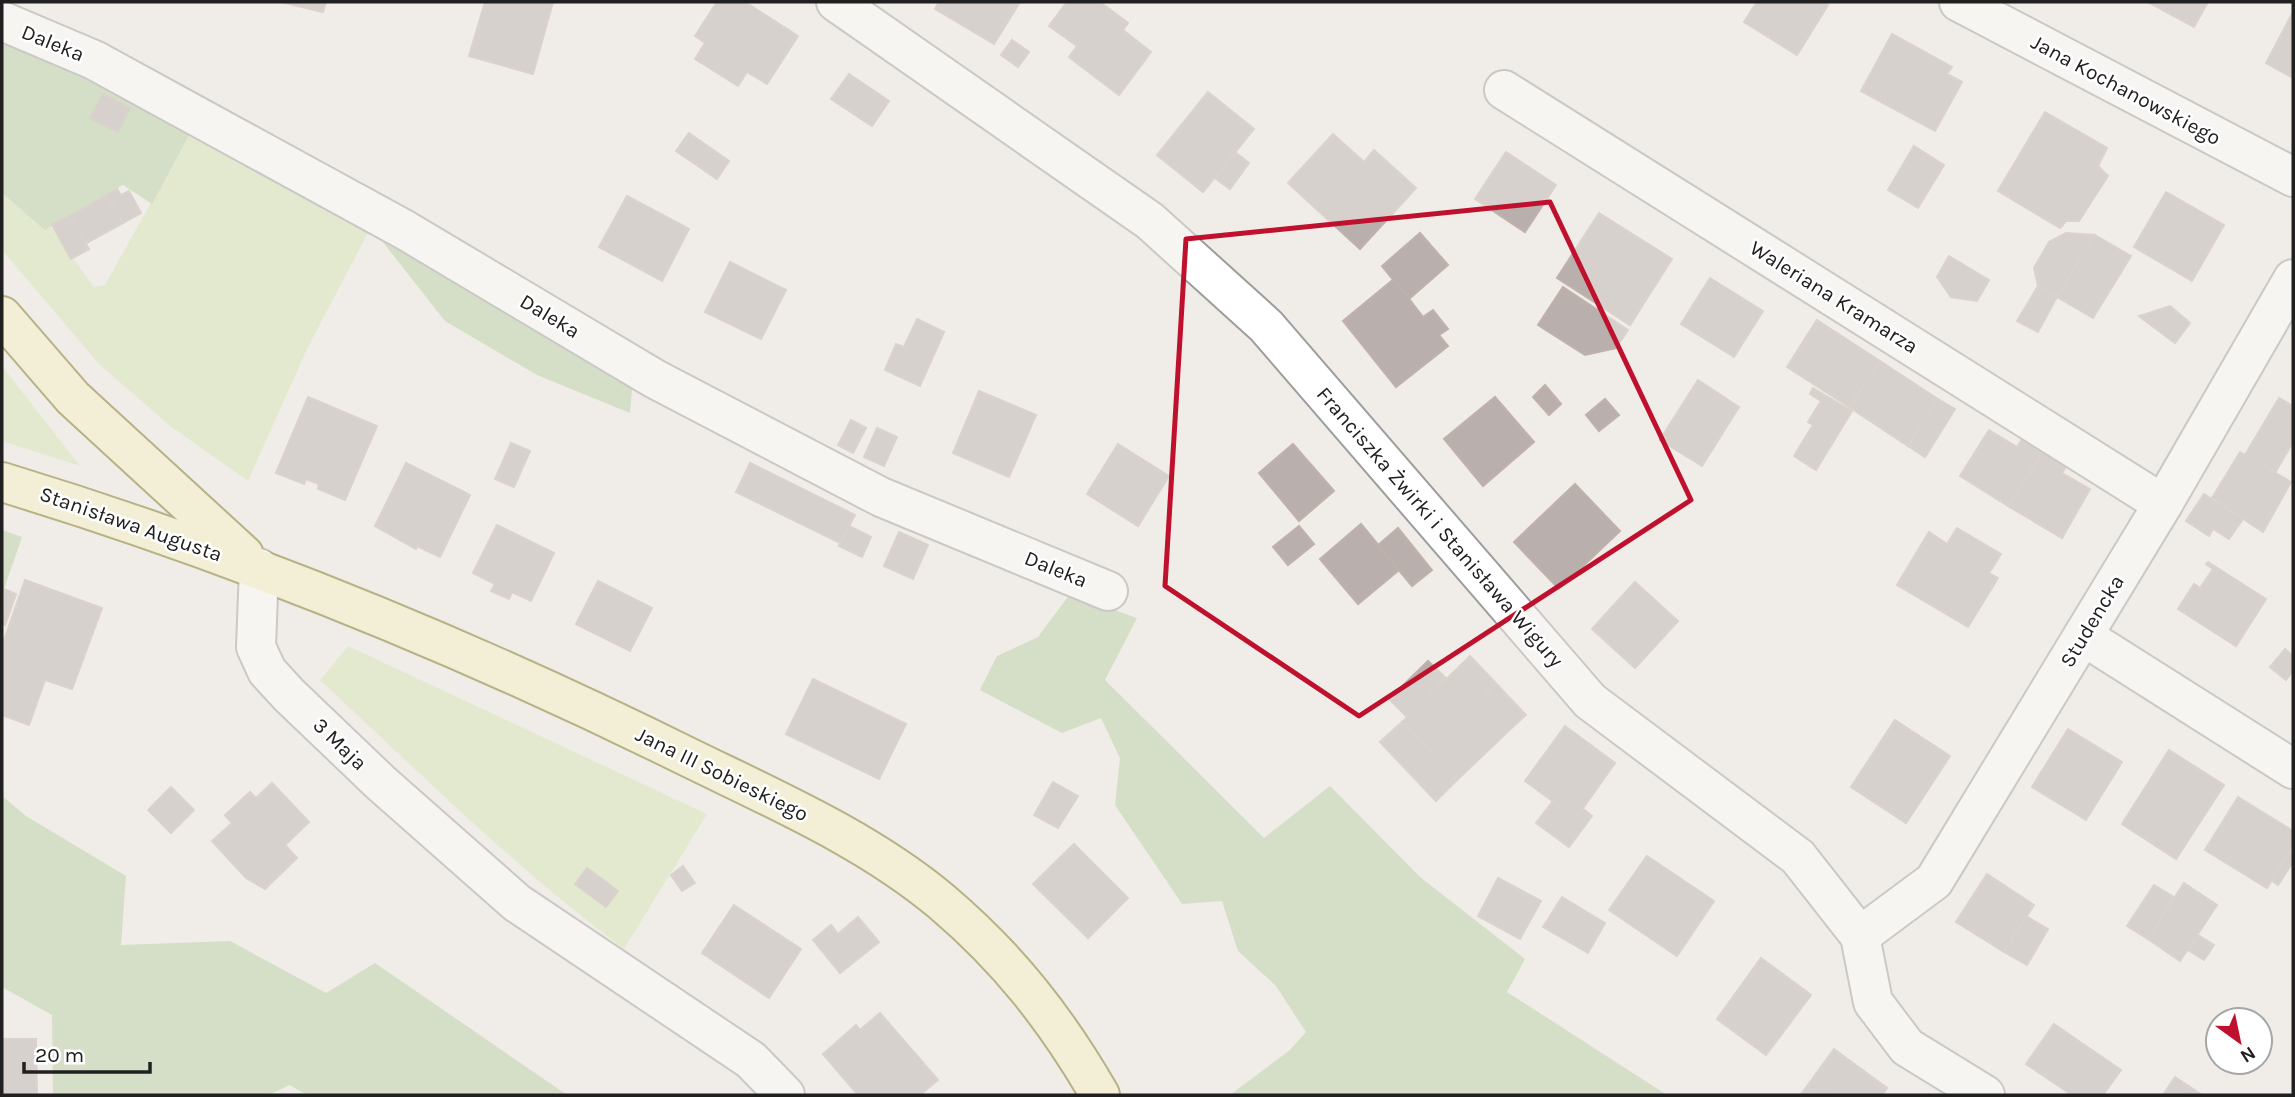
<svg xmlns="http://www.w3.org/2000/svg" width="2295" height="1097" viewBox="0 0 2295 1097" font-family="Karla,sans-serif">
<rect width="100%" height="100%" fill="#f0ece8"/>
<!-- grass -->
<g fill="#d3e5b2">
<polygon points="195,124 371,227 307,349 248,481 170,426 99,364 2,250 2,193 45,229 50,226 94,287 105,285"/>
<polygon points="2,366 80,466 2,441"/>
<path d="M348 646 707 814 624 949C515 868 419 772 320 680Z"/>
</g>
<!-- forest -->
<g fill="#b4cca0">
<polygon points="2,31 195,124 152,204 123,185 45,230 2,193"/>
<polygon points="371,227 633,379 630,413 537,375 445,321"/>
<polygon points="2,530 22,537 2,595"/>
<polygon points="1070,594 1137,618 1105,680 1264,838 1330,786 1420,877 1525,959 1507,992 1667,1095 1230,1095 1290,1050 1306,1032 1276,986 1238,951 1222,901 1182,904 1115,805 1120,758 1101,718 1062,733 980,690 997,656 1038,637"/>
<polygon points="2,796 26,816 126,876 121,945 230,941 326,993 375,963 567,1095 307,1095 290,1085 268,1095 53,1095 52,1015 2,987"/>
</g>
<!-- building -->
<g fill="#b9b0ad" stroke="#c0b1ab" stroke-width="2">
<polygon points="281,2 326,2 323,12"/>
<polygon points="485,2 553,2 533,74 469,56"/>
<polygon points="717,2 745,2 798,36 767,84 747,72 738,86 695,59 705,43 695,36"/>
<polygon points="939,2 1020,2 994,44 935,9"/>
<polygon points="1067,2 1100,2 1128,23 1123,30 1151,52 1119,95 1069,57 1077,46 1049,26"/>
<polygon points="1757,2 1823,2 1828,5 1797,55 1744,22"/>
<polygon points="2148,2 2208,2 2194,27"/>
<polygon points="2293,12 2293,78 2266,63"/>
<polygon points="1892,34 1952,67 1947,74 1962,82 1935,131 1861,91"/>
<polygon points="1012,40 1029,52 1018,67 1001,55"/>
<polygon points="849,74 889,101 872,126 831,99"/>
<polygon points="1208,92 1254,129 1203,192 1157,155"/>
<polygon points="103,94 130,108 118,132 90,118"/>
<polygon points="2045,112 2107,148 2098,166 2108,176 2079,221 2066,221 2060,228 1998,191"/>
<polygon points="689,133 729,161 717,179 676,151"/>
<polygon points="1333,134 1364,162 1374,150 1416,188 1360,249 1288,183"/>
<polygon points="1914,146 1944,165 1918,208 1888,190"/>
<polygon points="1235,152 1249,163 1230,189 1215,178"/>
<polygon points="1506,152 1556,185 1525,232 1475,199"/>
<polygon points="117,189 121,195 129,191 141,213 123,223 107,195"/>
<polygon points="2166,192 2224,225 2192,281 2134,247"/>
<polygon points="107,195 123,223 85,244 70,216"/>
<polygon points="627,196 689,229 662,281 599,247"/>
<polygon points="1599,213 1672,259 1630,325 1557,278"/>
<polygon points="70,216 89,249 71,259 52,225"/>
<polygon points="1420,233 1448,265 1409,299 1382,266"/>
<polygon points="2066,233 2095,235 2057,297 2038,286 2034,268 2049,242"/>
<polygon points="2095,235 2131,256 2093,318 2057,297"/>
<polygon points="1949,256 1989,280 1977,301 1951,297 1937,277"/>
<polygon points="730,262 786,290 761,339 705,312"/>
<polygon points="1710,278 1763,311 1734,357 1681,324"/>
<polygon points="1394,279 1423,317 1433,310 1448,329 1439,335 1448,346 1396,387 1343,321"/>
<polygon points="2038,286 2057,297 2038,332 2017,321"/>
<polygon points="1563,287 1628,330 1616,348 1585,355 1538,325"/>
<polygon points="2170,306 2190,323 2175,343 2139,316"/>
<polygon points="917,319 944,332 920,386 885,370 896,344 904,347"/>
<polygon points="1817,320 1880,361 1849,407 1787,367"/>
<polygon points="1880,361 1938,399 1908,446 1849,407"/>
<polygon points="1698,380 1739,407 1702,466 1660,440"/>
<polygon points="1545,385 1561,404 1549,415 1533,397"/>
<polygon points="1813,388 1852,411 1816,470 1794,456 1813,425 1808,422 1821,401 1810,394"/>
<polygon points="979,391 1036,415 1009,477 953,453"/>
<polygon points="308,397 377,426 345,500 318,489 319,484 306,479 304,484 276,473"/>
<polygon points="1495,397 1534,442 1483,486 1444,439"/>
<polygon points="2279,398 2293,406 2293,442 2275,473 2245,455"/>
<polygon points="1605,399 1619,415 1599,431 1586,415"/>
<polygon points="1938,399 1955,409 1925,457 1908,446"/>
<polygon points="851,420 866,428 853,453 838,445"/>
<polygon points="877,428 897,437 884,466 864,457"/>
<polygon points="1989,430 2017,447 2025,435 2045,448 2008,506 1960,476"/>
<polygon points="511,443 530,451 514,487 495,479"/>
<polygon points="1118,444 1169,476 1138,526 1087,494"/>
<polygon points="1293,444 1334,491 1299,521 1259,473"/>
<polygon points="2045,448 2069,462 2062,473 2090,489 2062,538 2008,506"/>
<polygon points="2240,452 2291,482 2263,532 2212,498"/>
<polygon points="406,463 470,495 440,557 417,546 416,549 375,526"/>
<polygon points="750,463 855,515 840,543 736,492"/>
<polygon points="1575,484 1620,531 1559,589 1514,542"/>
<polygon points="2204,494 2243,519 2229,539 2213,529 2209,536 2186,521"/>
<polygon points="1361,524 1399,570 1358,604 1320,559"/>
<polygon points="497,525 554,553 531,601 512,592 509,599 491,591 495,584 473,573"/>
<polygon points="849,526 871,537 862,557 839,546"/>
<polygon points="1299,526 1314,544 1288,565 1273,547"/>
<polygon points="1398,528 1432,570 1412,586 1378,545"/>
<polygon points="1957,528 2001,554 1989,573 1998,578 1968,627 1897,585 1929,532 1947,544"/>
<polygon points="899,532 928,545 913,579 884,566"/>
<polygon points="2208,562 2266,599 2236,646 2178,609 2194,584 2200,588 2213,569 2206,564"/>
<polygon points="25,580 102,608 72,689 45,680 29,725 2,715 2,646"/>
<polygon points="598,581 652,608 630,651 576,624"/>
<polygon points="1635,582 1678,621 1635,668 1592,629"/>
<polygon points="4,589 16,594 5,625 2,624"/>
<polygon points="2285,649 2293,656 2293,671 2286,680 2270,667"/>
<polygon points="1470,656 1526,715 1517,723 1462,664"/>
<polygon points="1428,661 1446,678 1407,717 1389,699"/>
<polygon points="1462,664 1489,692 1429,751 1402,722"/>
<polygon points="813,679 906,724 879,779 786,734"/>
<polygon points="1489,692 1517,723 1457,780 1429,751"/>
<polygon points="1895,720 1950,756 1906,823 1851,787"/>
<polygon points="1402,722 1457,780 1436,801 1380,742"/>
<polygon points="1565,726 1615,763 1576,818 1525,781"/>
<polygon points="2068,729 2122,762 2086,820 2032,787"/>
<polygon points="2169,750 2224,785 2176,859 2122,824"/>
<polygon points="1053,782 1078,796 1058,828 1034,815"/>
<polygon points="272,783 309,822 285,845 297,858 265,889 246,878 212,841 232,823 225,815 250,792 256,798"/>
<polygon points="171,787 194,810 171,833 148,810"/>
<polygon points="2238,797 2293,831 2293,845 2267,888 2205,850"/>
<polygon points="1553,801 1576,818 1582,808 1592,816 1569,847 1536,823"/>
<polygon points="1074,844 1128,898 1088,938 1033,884"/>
<polygon points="2290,850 2293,862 2278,885 2271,880"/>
<polygon points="1647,856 1714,901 1677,956 1609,910"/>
<polygon points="683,866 695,883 682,891 671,875"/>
<polygon points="587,868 618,891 606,907 575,884"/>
<polygon points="1987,874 2034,905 2004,952 1956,922"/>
<polygon points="1498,878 1541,901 1520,939 1478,916"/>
<polygon points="2184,883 2217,905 2180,961 2148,939"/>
<polygon points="2154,885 2174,897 2148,939 2127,926"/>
<polygon points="1562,897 1605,923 1588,953 1543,927"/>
<polygon points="734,905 801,949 769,998 702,953"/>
<polygon points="2026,916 2048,929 2027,965 2004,952"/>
<polygon points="858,917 879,942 840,973 813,940 831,925 838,934"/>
<polygon points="2198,935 2214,945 2204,960 2188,950"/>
<polygon points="1761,958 1811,995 1766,1055 1717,1019"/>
<polygon points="880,1013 938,1080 920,1095 858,1095 823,1054 856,1025 860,1030"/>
<polygon points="2054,1024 2121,1070 2103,1095 2072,1095 2026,1064"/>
<polygon points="2,1039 36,1039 37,1095 2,1095"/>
<polygon points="1834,1049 1887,1088 1882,1095 1802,1093"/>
<polygon points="2175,1077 2202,1095 2163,1095"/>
</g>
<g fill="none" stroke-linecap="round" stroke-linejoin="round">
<!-- street casing -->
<g stroke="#9d9d9d" stroke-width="42">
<g id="street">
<polyline points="836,2 1150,221 1266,326 1590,701 1798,857 1860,936 1873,1002 1907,1047 1985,1095"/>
<polyline points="1959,2 2293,177"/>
<polyline points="2,21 94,60 405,230 655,379 881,497 1108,591"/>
<polyline points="1504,90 2163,504"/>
<polyline points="259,568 256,647 267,671 289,695 381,783 517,903 751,1060 785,1095"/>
<polyline points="2083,636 2293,769"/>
<polyline points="1860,936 1934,881 2163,504 2293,279"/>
</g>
</g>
<!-- secondary casing -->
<g stroke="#706b0f" stroke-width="42">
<g id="secondary">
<polyline points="2,316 73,398 244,555"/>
<path d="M2 482C239 554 468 648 690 758 776 800 868 840 942 902 1009 959 1056 1019 1100 1095"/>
</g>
</g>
<!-- street -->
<use href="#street" stroke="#fff" stroke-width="38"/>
<!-- secondary -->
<use href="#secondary" stroke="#f5efc1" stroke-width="38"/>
</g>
<!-- marked area -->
<path d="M0 0H2295V1097H0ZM1550 202 1691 500 1359 716 1165 586 1186 239Z" fill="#f0ece8" fill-opacity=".55" fill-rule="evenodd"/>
<path fill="none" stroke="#bf112d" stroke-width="5" stroke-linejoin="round" d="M1550 202 1691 500 1359 716 1165 586 1186 239Z"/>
<g text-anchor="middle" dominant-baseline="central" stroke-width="5" stroke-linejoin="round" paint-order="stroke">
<!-- street labels -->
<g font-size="21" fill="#202020" stroke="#fff">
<text transform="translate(53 43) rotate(22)">Daleka</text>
<text transform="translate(2126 90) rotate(28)">Jana Kochanowskiego</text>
<text transform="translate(1834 297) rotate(32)">Waleriana Kramarza</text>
<text transform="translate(550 316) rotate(31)">Daleka</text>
<text transform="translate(131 524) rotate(19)">Stanisława Augusta</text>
<text transform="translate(1440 527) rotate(49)">Franciszka Żwirki i Stanisława Wigury</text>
<text transform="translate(1056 569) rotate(22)">Daleka</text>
<text transform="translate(2092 621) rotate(-59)">Studencka</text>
<text transform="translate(340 744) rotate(44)">3 Maja</text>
<text transform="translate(722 774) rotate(26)">Jana III Sobieskiego</text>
</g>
</g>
<!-- border -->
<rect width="2295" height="1097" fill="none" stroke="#202020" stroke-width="7"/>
<!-- north arrow -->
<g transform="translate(2239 1041) rotate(147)"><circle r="33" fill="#ffffff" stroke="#a6a6a6" stroke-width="2"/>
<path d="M0-5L12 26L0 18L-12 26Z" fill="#bf112d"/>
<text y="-10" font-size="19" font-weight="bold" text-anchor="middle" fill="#202020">N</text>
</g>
<!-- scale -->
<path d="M24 1062v10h126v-10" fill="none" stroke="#202020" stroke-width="3.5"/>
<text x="35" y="1062" font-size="21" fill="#202020" stroke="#ffffff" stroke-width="5" paint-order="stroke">20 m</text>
</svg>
